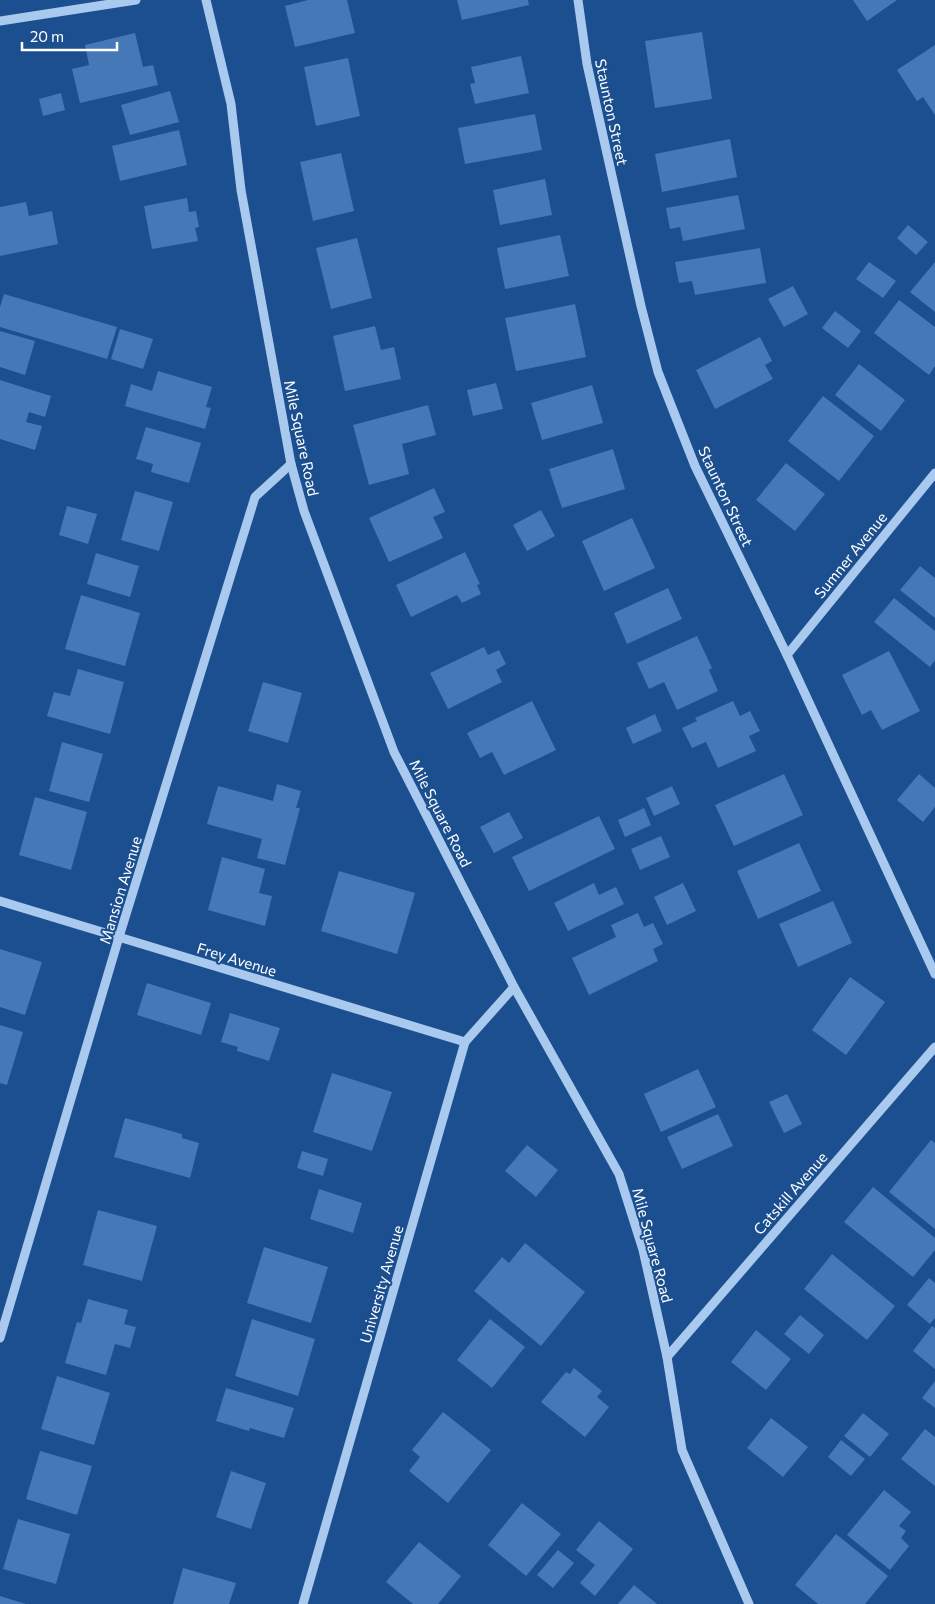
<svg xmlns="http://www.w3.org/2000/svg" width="935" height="1604" viewBox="0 0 935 1604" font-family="Commissioner,sans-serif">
<rect width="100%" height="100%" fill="#1b4f8f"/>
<!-- building -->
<g fill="#4478b7">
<polygon points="308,0 347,0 355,33 295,47 285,6"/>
<polygon points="457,0 528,0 529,5 462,20"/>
<polygon points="853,0 897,0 867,21"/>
<polygon points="702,32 712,99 655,108 645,41"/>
<polygon points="135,33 143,67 153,65 158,85 80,103 72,69 89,65 85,45"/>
<polygon points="935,45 935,115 923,97 917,101 897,70"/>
<polygon points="521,56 529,93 475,104 470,84 475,83 471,67"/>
<polygon points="348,58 360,116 316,126 304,67"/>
<polygon points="170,91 179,122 130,135 121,105"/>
<polygon points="61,93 65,110 43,116 39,99"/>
<polygon points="535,114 542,150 465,164 458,128"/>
<polygon points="179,130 187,165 120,181 112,146"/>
<polygon points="730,139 737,177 662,192 655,154"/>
<polygon points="341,153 354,211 313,221 300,162"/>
<polygon points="545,179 552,215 500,225 493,190"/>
<polygon points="738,195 745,229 683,241 680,227 670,229 666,208"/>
<polygon points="187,198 189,212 196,211 199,227 195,228 198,241 152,249 144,206"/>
<polygon points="26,202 29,216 52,211 58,244 0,256 0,207"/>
<polygon points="908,225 928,242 916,255 897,238"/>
<polygon points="560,235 569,276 505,289 497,248"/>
<polygon points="357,238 372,298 331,309 316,248"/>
<polygon points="760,248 766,283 695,295 692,281 679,283 675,262"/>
<polygon points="869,262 896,281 883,298 856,279"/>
<polygon points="935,262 935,312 910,292"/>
<polygon points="793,286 808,314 784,327 768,299"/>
<polygon points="4,294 117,327 107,359 0,327 0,307"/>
<polygon points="899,300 935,327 935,366 929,375 874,333"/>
<polygon points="575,304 586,357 516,371 505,318"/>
<polygon points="835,311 861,331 848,348 822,328"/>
<polygon points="375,326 381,350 394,347 401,379 345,391 333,336"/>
<polygon points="120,329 153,339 143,369 111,359"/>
<polygon points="0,331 35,341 25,375 0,367"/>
<polygon points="760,337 772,361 765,365 773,379 715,409 696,370"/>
<polygon points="859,364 905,400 881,431 835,395"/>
<polygon points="158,371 212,387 206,407 211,408 205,429 125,406 131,384 152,391"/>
<polygon points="0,380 51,396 45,417 29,412 26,422 42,426 35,450 0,439"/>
<polygon points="496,383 503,409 473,416 467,390"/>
<polygon points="592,385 603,423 542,440 531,403"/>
<polygon points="823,396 874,436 839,481 788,441"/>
<polygon points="428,405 436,435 402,444 409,474 369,485 353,425"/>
<polygon points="146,427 201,443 189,483 151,472 153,464 136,459"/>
<polygon points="613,449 625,489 562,508 549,469"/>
<polygon points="786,463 825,494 795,531 756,500"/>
<polygon points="434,488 445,512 433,517 443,538 389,562 369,518"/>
<polygon points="135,491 173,502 159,551 121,540"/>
<polygon points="67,506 97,514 88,544 59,535"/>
<polygon points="541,510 555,536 527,551 513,525"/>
<polygon points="632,518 655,568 604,591 582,541"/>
<polygon points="465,552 480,584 477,585 481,594 462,603 457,595 411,617 396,585"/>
<polygon points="96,553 139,566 130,597 87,584"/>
<polygon points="920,566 935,578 935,618 900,590"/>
<polygon points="668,588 682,619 627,644 614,613"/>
<polygon points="81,595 140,613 125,666 65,649"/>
<polygon points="894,598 935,631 935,660 930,667 874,622"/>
<polygon points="697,636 712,668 709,670 718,691 677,710 664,682 649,689 637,663"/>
<polygon points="484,647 488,655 499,650 506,664 496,670 502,682 448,709 430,673"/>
<polygon points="889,651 920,711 882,730 871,710 862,715 842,675"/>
<polygon points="78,669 124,682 110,734 47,716 54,692 70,696"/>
<polygon points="263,682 302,693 288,743 248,731"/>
<polygon points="532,701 556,750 504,775 492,752 480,758 467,733"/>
<polygon points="733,701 740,716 750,711 760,731 749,736 756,751 718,768 706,742 692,748 682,728 697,721 695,718"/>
<polygon points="655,714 662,731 633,744 626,728"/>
<polygon points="62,742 103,754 89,802 49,791"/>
<polygon points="784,774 803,815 734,846 715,805"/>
<polygon points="919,774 935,788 935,807 923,822 897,800"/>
<polygon points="277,784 301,791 296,808 300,808 285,865 257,858 262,839 207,824 218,786 273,801"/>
<polygon points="672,786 680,804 654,816 646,798"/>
<polygon points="35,797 87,812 71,870 19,855"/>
<polygon points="644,808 651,825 625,837 618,820"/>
<polygon points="509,812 523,838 494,853 480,827"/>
<polygon points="599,816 615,849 529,891 512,857"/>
<polygon points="661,836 670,857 640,870 631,849"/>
<polygon points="799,843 821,891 758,919 737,871"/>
<polygon points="222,857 265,869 259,893 272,896 265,926 208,910"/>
<polygon points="339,871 415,893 397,954 321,931"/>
<polygon points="594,883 599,895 616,887 624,904 568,931 554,903"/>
<polygon points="683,883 696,911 667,925 654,897"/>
<polygon points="833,901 852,943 798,967 779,924"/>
<polygon points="638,913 644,927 653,923 663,944 653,949 658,961 589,995 572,958 616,937 611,925"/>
<polygon points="0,949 42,962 25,1015 0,1007"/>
<polygon points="850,977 885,1002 846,1055 812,1030"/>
<polygon points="147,983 211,1003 201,1035 137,1015"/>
<polygon points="230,1013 280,1028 269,1061 237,1051 238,1047 221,1042"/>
<polygon points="0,1025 23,1032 7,1085 0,1083"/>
<polygon points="698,1069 716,1107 661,1132 644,1094"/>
<polygon points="332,1073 392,1092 372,1151 313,1132"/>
<polygon points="787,1094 802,1124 784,1133 769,1102"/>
<polygon points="718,1114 733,1146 682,1169 667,1137"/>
<polygon points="125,1118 182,1134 182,1138 199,1143 190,1178 114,1157"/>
<polygon points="931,1140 935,1143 935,1229 889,1192"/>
<polygon points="527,1145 558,1170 536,1197 505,1171"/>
<polygon points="302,1151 328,1159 323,1176 297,1168"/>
<polygon points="873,1187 935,1238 935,1250 913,1277 844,1222"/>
<polygon points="319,1189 362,1203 353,1233 310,1219"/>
<polygon points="98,1210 157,1226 142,1281 83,1265"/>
<polygon points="525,1243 585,1292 541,1346 474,1291 502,1257 509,1263"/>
<polygon points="264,1247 328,1267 311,1323 247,1303"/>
<polygon points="832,1254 895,1306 867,1340 804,1289"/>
<polygon points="929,1278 935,1283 935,1318 930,1324 907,1305"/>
<polygon points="88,1299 128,1310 124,1324 136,1327 130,1348 115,1344 106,1375 65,1363 77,1322 81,1323"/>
<polygon points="800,1315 824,1335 809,1354 784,1334"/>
<polygon points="252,1319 315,1339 298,1396 235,1376"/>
<polygon points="490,1319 525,1347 492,1388 457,1360"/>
<polygon points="932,1326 935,1328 935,1369 913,1351"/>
<polygon points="756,1330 791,1359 766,1390 731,1362"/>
<polygon points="574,1368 602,1391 597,1397 609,1407 585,1437 541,1402 566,1372 570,1374"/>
<polygon points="57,1376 110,1393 94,1445 41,1429"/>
<polygon points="935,1381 935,1408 922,1398"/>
<polygon points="226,1388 294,1408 284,1438 250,1428 249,1431 216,1421"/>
<polygon points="443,1412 491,1450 448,1503 409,1471 420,1457 412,1450"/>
<polygon points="863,1413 889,1434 870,1457 844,1436"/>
<polygon points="771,1418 808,1447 783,1477 747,1448"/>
<polygon points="925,1429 935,1437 935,1486 901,1459"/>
<polygon points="841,1440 865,1459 851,1476 828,1457"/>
<polygon points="40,1451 92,1466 77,1515 26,1499"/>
<polygon points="231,1471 266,1483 251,1529 216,1517"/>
<polygon points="884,1490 911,1512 899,1526 906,1531 901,1538 909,1546 890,1570 847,1535"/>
<polygon points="522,1503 561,1534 526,1576 488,1545"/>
<polygon points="18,1519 70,1534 56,1584 3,1569"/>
<polygon points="599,1521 633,1549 595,1596 580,1583 595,1565 576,1550"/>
<polygon points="836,1534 888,1576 865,1604 818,1604 795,1585"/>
<polygon points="419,1542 461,1576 438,1604 413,1604 386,1582"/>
<polygon points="558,1550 574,1563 553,1588 537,1575"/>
<polygon points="183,1568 236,1583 229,1604 173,1604"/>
<polygon points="634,1585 657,1604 618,1604"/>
<polygon points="0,1596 26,1604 0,1604"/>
</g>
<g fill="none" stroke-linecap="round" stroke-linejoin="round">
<!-- minor -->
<g stroke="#a9c9ee" stroke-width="9">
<polyline points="206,0 231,104 241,190 291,464 304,511 394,752 514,987 619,1174 643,1250 667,1357 682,1450 749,1604"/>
<polyline points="578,0 587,64 641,306 658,372 695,466 787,655 935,974"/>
<polyline points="0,21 136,0"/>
<polyline points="787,655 935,473"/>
<polyline points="0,901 465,1042"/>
<polyline points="0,1338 119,937 255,497 291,464"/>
<polyline points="667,1357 935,1047"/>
<polyline points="303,1604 465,1042 514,987"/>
</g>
</g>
<g text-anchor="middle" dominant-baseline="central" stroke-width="4" stroke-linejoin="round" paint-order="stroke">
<!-- street labels -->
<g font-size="15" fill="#fff" stroke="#1b4f8f">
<text transform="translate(612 112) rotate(78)">Staunton Street</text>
<text transform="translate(302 438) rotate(78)">Mile Square Road</text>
<text transform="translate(726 496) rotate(65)">Staunton Street</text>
<text transform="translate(850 555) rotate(-51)">Sumner Avenue</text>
<text transform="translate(441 813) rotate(63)">Mile Square Road</text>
<text transform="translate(120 890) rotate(-73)">Mansion Avenue</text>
<text transform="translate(237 959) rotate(17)">Frey Avenue</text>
<text transform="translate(790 1193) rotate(-49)">Catskill Avenue</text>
<text transform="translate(653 1245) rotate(75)">Mile Square Road</text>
<text transform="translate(381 1284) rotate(-74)">University Avenue</text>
</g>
</g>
<!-- scale -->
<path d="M22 42v8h95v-8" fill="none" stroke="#ffffff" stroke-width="2.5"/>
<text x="30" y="42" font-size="15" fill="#ffffff" stroke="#1b4f8f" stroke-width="4" paint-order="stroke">20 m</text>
</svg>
